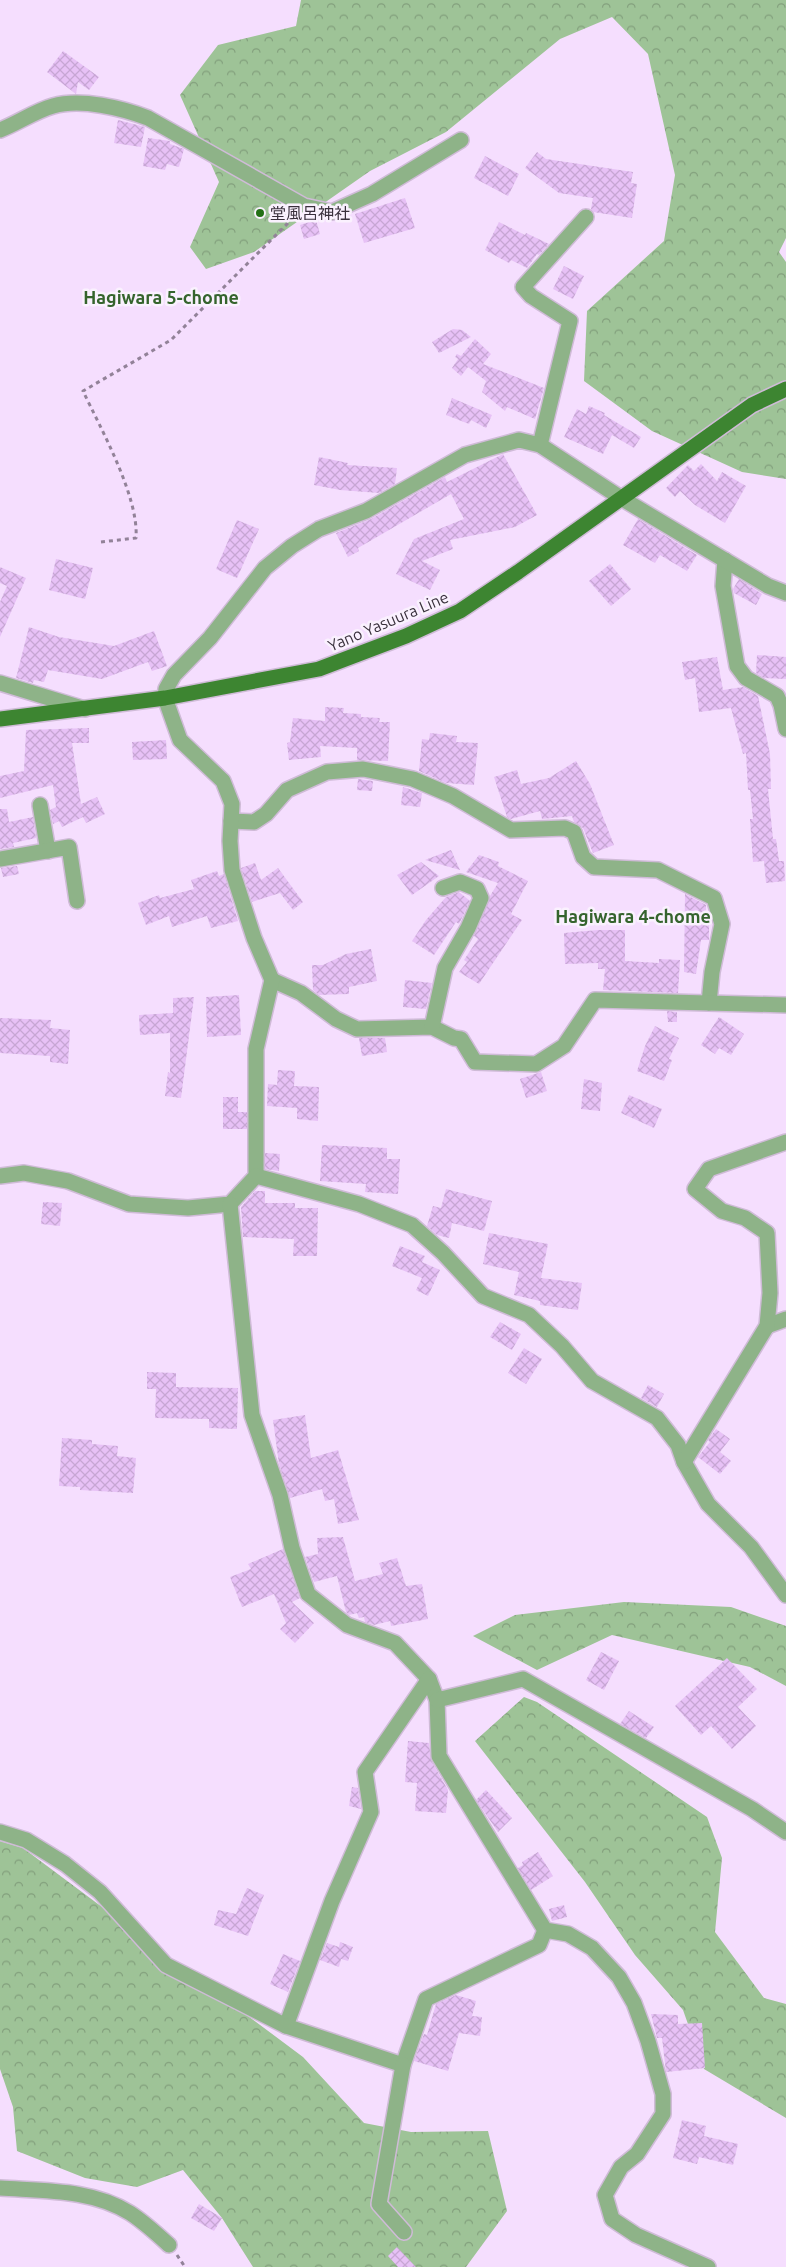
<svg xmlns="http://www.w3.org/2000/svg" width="786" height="2267" viewBox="0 0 786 2267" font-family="Ubuntu,'Noto Sans JP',sans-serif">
<defs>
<pattern id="forest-crowns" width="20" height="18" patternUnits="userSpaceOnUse" patternTransform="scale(1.25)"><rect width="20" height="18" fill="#9ec397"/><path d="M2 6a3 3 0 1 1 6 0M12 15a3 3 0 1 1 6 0" fill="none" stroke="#829f7c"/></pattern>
<pattern id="building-cross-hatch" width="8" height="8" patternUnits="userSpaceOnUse" patternTransform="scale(1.25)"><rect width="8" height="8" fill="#e7c1f6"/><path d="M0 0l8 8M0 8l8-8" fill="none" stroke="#c7a6d4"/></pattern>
</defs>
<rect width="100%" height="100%" fill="#f5defe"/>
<!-- forest -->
<g fill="url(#forest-crowns)">
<polygon points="301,0 786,0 786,238 779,252 786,262 786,479 742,472 652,431 584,381 587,311 664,241 675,175 648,54 612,17 560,39 446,132 370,171 254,252 206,269 190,247 219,182 180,95 218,45 296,26"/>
<polygon points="624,1602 731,1607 786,1626 786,1686 750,1667 612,1635 537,1670 473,1636 515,1615"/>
<polygon points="524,1697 537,1702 707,1817 722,1858 715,1932 764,1998 786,2004 786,2118 704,2069 683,2010 635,1955 585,1882 475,1741"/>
<polygon points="0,1841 23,1848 303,2057 364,2123 411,2132 488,2131 507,2211 466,2267 253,2267 222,2218 183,2170 137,2187 85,2178 17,2151 13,2107 0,2069"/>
</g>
<!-- building -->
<g fill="url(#building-cross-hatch)">
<polygon points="63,51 99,77 89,90 78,82 76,94 47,72"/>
<polygon points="118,120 145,127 141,147 114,143"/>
<polygon points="148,138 170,141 170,144 184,149 179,167 167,164 165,170 143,166"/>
<polygon points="537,152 546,159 633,172 631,183 637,184 632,218 593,212 591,209 593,198 559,193 525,168"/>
<polygon points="485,156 519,174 508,196 474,178"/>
<polygon points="405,198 415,228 364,243 355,214"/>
<polygon points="316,220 320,234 304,239 300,225"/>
<polygon points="499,222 525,235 526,233 549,244 539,255 537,254 527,268 511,260 509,263 485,250"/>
<polygon points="564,266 584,276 573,299 553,289"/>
<polygon points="453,329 462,330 471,337 439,353 432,342"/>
<polygon points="475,339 491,354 483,364 544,388 535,419 507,407 505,411 482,392 486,381 468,367 461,376 452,368 458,359 455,357 457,354 461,356"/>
<polygon points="452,398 492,415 486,428 471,420 469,424 446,415"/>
<polygon points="589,406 605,413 604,415 641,437 634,448 612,435 603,454 564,437 577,409 586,414"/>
<polygon points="503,454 537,515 515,527 450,540 453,549 422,561 440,570 430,590 396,574 414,539 464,519 451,494 358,548 359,551 348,557 336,533 371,519 445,477 447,482"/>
<polygon points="319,457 348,463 347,465 397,468 395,484 379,493 340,490 314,485"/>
<polygon points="701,464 717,481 722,472 746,486 725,523 695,505 680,491 675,497 666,488 688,465 694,471"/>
<polygon points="638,519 697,555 687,571 660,555 655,563 623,545"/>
<polygon points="237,520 259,529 237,578 216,569"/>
<polygon points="56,559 93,568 85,599 49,590"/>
<polygon points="610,564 631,589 611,606 589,581"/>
<polygon points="0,567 26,578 0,637 0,602 7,586 0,583"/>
<polygon points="739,579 762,594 756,605 734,593 733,589"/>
<polygon points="29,627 59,637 114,646 154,631 167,666 152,671 148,662 102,679 48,670 44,682 34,680 33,683 16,678"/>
<polygon points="757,655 786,657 786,679 764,678 756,673"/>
<polygon points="717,657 723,690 743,687 758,696 770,754 771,789 768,789 773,839 776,839 779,861 784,861 785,881 766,883 764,861 753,862 750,819 753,819 750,790 748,790 746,753 743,754 731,708 699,712 695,678 685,680 682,662"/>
<polygon points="325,707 344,708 343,713 361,714 361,717 380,718 379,722 390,722 388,761 357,760 357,748 320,746 321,757 289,760 287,743 290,742 293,718 325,721"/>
<polygon points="89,728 89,743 72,743 81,804 97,797 105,814 86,823 83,817 62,827 59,821 53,824 50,810 56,807 53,785 0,798 0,776 24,771 26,730"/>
<polygon points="430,733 457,736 456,742 478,743 474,785 446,783 419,771 422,739 429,740"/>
<polygon points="166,740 167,759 133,760 132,742"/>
<polygon points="576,761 590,784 614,845 593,853 583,828 574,822 572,816 542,819 540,811 511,819 507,817 494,777 517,770 521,784 549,778"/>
<polygon points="358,779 373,781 372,791 357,790"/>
<polygon points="403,787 422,793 420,807 401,805"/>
<polygon points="0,809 7,809 9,822 33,817 36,838 13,843 14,847 0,849"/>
<polygon points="451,850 460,870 425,860"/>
<polygon points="479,855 499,862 498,866 528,881 511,914 522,920 479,984 459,972 467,962 464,960 478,939 474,936 490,896 498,883 466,872"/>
<polygon points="421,862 439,876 412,895 397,875"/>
<polygon points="255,863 261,880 278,868 303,902 293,910 280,893 252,902 241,868"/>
<polygon points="17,866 19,874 3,877 1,868"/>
<polygon points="217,871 219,876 224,874 238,921 211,928 207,916 172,927 169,916 146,925 138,903 159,895 160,898 194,889 191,880"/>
<polygon points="459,892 470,901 459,924 456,922 434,955 412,941 426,920 446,897"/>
<polygon points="685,894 706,905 706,919 709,919 709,940 701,940 696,974 684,972"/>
<polygon points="598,930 625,930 625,961 659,963 659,959 680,960 678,993 603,990 605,969 598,969 598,963 565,964 564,933"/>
<polygon points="371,949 377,981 349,987 349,994 319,995 313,990 312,965 323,965 346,954"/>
<polygon points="405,980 432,983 426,1009 403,1007"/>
<polygon points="239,995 241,1035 207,1037 206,997"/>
<polygon points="194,997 181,1098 165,1096 168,1072 170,1073 170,1033 140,1035 139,1015 173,1013 173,998"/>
<polygon points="667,1011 677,1012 677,1022 668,1022"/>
<polygon points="719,1017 744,1034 731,1055 719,1048 715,1054 701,1045"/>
<polygon points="0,1018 51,1020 50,1028 70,1030 68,1064 50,1062 50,1056 0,1053"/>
<polygon points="655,1026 679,1038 669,1059 672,1060 664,1081 637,1071 645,1046"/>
<polygon points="359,1038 385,1038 387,1052 362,1056"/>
<polygon points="278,1070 295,1071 294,1086 319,1087 318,1121 297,1119 297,1108 267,1106 268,1084 277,1085"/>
<polygon points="541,1072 547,1091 526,1098 520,1079"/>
<polygon points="584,1079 602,1083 600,1111 581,1109"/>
<polygon points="629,1095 662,1109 654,1128 621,1113"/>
<polygon points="223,1097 238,1097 238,1112 247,1112 247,1129 223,1129"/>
<polygon points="322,1145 387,1148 387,1159 400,1159 398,1194 365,1192 366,1184 320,1181"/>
<polygon points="265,1153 280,1154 279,1171 265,1169"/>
<polygon points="446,1189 492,1201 484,1231 452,1223 449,1238 437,1235 427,1226 433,1206 441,1208"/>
<polygon points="255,1191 265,1191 265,1203 295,1203 295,1208 318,1208 317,1256 293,1256 294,1239 243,1237 241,1207"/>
<polygon points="43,1202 62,1203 60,1226 41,1224"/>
<polygon points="489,1233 548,1244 541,1278 582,1283 578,1310 540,1305 540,1301 514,1295 519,1272 483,1264"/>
<polygon points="400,1246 425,1256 422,1262 440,1270 428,1296 416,1290 422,1278 392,1266"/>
<polygon points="500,1322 521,1334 512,1350 490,1337"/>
<polygon points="524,1348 542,1359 526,1384 508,1373"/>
<polygon points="147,1372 176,1373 176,1387 238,1388 237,1429 209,1428 209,1419 155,1418 156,1389 147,1389"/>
<polygon points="648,1385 664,1394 657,1407 641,1398"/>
<polygon points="305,1415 311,1458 338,1450 359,1520 338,1524 334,1499 325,1501 322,1489 290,1498 279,1464 273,1420"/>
<polygon points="716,1429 730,1439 720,1452 731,1461 720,1474 698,1457 710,1442 708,1440"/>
<polygon points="62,1438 92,1440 92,1444 118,1446 117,1456 136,1458 133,1493 80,1490 80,1487 59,1486"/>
<polygon points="343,1537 355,1581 383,1574 379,1563 397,1558 406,1586 422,1584 428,1619 391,1626 390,1621 374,1625 365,1622 364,1617 359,1618 357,1613 349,1615 346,1612 337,1576 314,1582 305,1557 318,1554 317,1538"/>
<polygon points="283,1549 300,1598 292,1602 314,1623 295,1643 280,1629 286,1623 274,1594 242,1607 230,1577 251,1569 248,1564"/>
<polygon points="601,1652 619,1661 604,1690 586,1680"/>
<polygon points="727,1658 757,1689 738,1707 756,1726 732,1749 711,1726 701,1735 675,1706"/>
<polygon points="629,1711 654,1727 646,1738 620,1724"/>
<polygon points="408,1741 429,1743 431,1760 448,1790 446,1813 415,1811 417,1783 405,1782"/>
<polygon points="352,1787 358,1788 361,1809 349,1806"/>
<polygon points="486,1790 512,1818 498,1832 476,1800"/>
<polygon points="538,1852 553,1876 531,1890 518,1868 523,1865 522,1862"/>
<polygon points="247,1888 264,1895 248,1936 214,1925 218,1910 236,1914"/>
<polygon points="564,1905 567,1917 552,1921 549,1909"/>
<polygon points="340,1942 353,1947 348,1961 341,1959 339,1967 320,1960 327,1943 339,1947"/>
<polygon points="283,1954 300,1961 288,1992 270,1984"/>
<polygon points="456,1995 476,2001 472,2016 482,2017 480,2036 459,2033 448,2071 414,2061 424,2034 427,2035 436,2004"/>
<polygon points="651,2014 678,2015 678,2024 702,2023 705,2068 666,2072 662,2038 657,2038"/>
<polygon points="682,2120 706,2126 704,2136 738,2144 733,2165 699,2157 697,2164 673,2158"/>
<polygon points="199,2204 222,2218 214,2231 191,2218"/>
<polygon points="397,2247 416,2267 398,2267 388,2256"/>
</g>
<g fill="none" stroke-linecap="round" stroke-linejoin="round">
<!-- minor casing -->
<g stroke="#cfbbd7" stroke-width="18">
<g id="minor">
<path d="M0 130C18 123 35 111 53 106 81 98 122 108 148 118L304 206 332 212 372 194 461 140"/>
<polyline points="540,445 570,321 531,296 523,287 586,217"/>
<polyline points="725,560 723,586 737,666 746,678 777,696 781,705 786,729"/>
<polyline points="0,683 85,709"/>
<polyline points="40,805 48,851"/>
<polyline points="231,821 254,822 266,814 287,790 327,772 363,769 413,779 453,796 511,830 565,828 574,832 583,857 594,867 658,870 714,898 722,924 712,972 709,1003"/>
<polyline points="0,859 69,847 77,901"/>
<polyline points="272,980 301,993 336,1019 357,1029 432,1027 454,1038 461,1039 475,1062 536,1064 564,1046 595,1000 786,1005"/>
<polyline points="432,1027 445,968 468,928 481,898 477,889 460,882 443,888"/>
<polyline points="0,1176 24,1173 68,1181 129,1204 188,1208 230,1204 256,1176 256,1049 272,980 254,938 232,870 230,841 232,804 223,781 180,740 165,698 166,689 174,675 210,638 265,568 292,546 319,529 366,511 465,455 519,440 540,445 621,498 768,586 786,593"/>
<polyline points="256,1176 359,1204 412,1225 443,1253 483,1296 529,1315 562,1346 592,1381 657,1418 678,1445 684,1462 708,1504 751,1547 786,1595"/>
<polyline points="230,1204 252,1415 280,1495 292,1548 308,1594 347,1625 395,1643 429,1679 437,1700 439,1756 545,1930 568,1934 592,1948 619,1977 634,2003 648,2041 663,2094 663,2114 637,2154 621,2167 605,2195 612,2219 636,2235 708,2267"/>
<polyline points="767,1326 786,1319"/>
<polyline points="684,1462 767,1326 770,1293 767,1233 745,1218 722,1211 695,1189 709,1169 786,1142"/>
<polyline points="437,1700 523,1679 752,1809 786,1832"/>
<polyline points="0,1832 26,1840 65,1864 100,1892 166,1965 286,2026 332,1901 371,1812 365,1772 429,1679"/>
<polyline points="286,2026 403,2065 426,1999 539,1945 545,1930"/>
<polyline points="403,2065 379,2204 404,2232"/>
<path d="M0 2188C44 2191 92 2189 130 2213 144 2222 157 2234 169 2245"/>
</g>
</g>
<!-- major casing -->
<g stroke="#cfbbd7" stroke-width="18">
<polyline id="major" points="0,719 165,698 319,669 406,636 460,611 518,572 752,405 786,389"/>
</g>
<!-- path -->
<g stroke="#928298" stroke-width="3" stroke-dasharray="4 4" stroke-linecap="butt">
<path d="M101 542 136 538C139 497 101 429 83 391L171 340 295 216"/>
<polyline points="177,2255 185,2267"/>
</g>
<!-- minor -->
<use href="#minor" stroke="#8eb388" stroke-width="15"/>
<!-- major -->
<use href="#major" stroke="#3d8531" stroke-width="15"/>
</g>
<!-- markers -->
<circle fill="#237015" stroke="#faf1fe" stroke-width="2" cx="260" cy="213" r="5"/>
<g text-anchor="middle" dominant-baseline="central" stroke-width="5" stroke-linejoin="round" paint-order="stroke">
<!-- poi labels -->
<g font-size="16" fill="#39303c" stroke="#faf1fe" text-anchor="start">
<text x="270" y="213">堂風呂神社</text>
</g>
<!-- street labels -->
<g font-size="16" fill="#39303c" stroke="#faf1fe">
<text transform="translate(388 621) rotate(-23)">Yano Yasuura Line</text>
</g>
<!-- neighbourhood labels -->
<g font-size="18" font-weight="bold" fill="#35642d" stroke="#faf1fe">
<text x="161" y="297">Hagiwara 5-chome</text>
<text x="633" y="916">Hagiwara 4-chome</text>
</g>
</g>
</svg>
